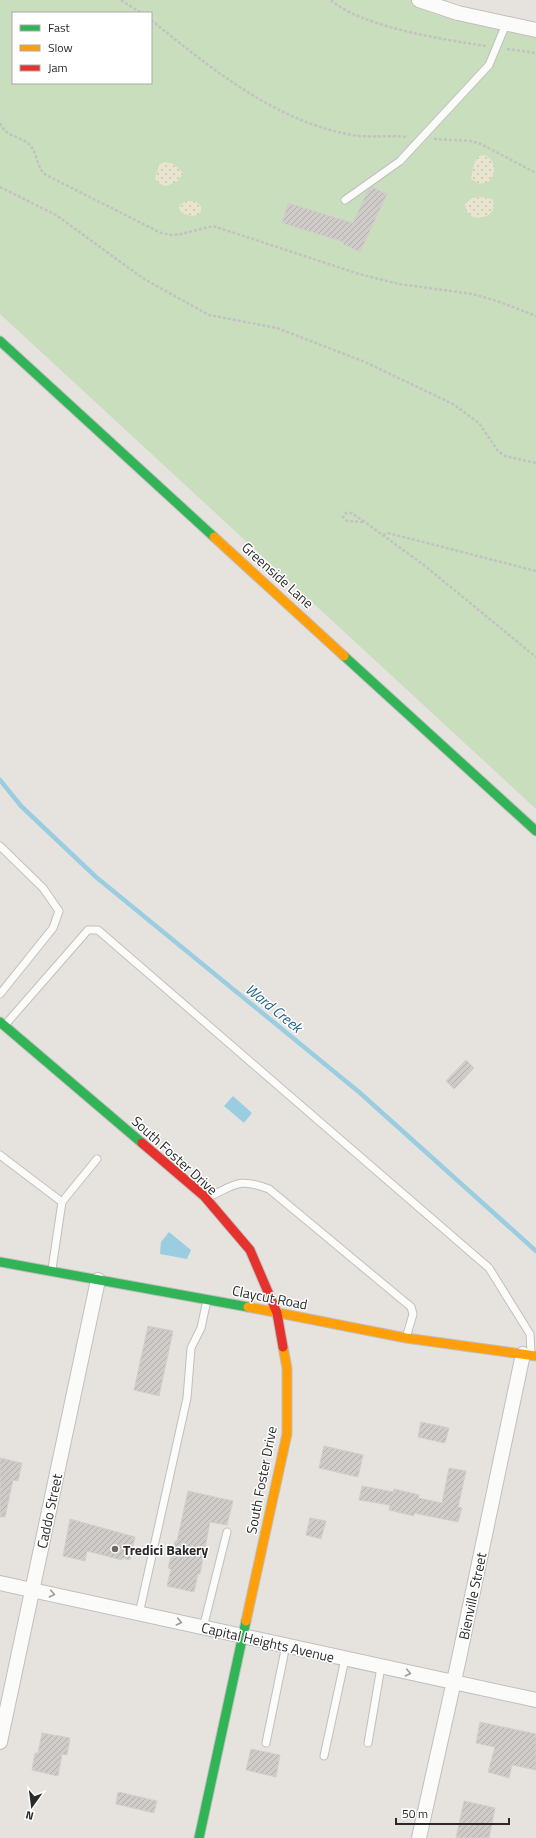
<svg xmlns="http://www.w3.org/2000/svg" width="536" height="1838" viewBox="0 0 536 1838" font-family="'Titillium Web',sans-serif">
<defs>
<pattern id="sand-dots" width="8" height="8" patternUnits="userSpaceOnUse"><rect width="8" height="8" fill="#e9e4d0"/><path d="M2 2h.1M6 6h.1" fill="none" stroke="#c8c4b3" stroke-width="1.8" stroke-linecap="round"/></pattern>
<pattern id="building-hatch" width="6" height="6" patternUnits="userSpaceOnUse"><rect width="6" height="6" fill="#cecbc8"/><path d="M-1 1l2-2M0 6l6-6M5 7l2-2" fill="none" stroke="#b1aeac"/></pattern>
</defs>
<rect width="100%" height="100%" fill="#e6e3df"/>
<!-- grass -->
<path fill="#c9debc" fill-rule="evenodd" d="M0 0H425L536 23V809L0 314ZM13 13H151V83H13Z"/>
<!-- sand -->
<g fill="url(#sand-dots)">
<path d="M484 155C496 159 497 174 488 182L480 184 471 179C472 171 474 162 479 156Z"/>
<polygon points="164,162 174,164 183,173 178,181 166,186 158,183 155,179 159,165"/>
<path d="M481 197 492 199C502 218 466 227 465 204L472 198Z"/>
<path d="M186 201C193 201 201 202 202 210 198 218 189 217 181 212L179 208 180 205Z"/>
</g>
<!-- water -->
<g fill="#9bcde0">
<polygon points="233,1096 252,1113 244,1123 224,1106"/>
<polygon points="169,1232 191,1250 187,1259 160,1254 161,1242"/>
</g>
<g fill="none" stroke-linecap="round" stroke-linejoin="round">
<!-- stream -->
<polyline stroke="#9bcde0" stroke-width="4.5" points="0,780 21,806 96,877 359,1092 536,1251"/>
</g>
<!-- building -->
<g fill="url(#building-hatch)" stroke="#d1cfcb">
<polygon points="372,187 387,194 360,252 343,244 344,242 282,223 288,203 353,223 368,190"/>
<polygon points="466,1060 474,1068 454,1089 446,1081"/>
<polygon points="148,1326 173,1331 159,1396 134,1390"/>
<polygon points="421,1422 449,1428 445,1443 418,1437"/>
<polygon points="324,1446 363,1455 358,1477 319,1468"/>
<polygon points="0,1458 22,1463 18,1481 13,1480 5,1517 0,1517"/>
<polygon points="449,1468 466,1471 458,1507 462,1508 458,1522 414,1513 414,1516 389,1510 390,1505 359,1500 362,1486 393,1492 394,1489 419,1495 418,1498 442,1503"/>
<polygon points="188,1491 233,1501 227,1525 210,1522 200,1574 198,1574 194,1592 167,1586 171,1569 168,1568 175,1541 177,1541"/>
<polygon points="310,1518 326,1521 321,1539 306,1535"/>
<polygon points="70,1519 135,1537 130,1560 122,1558 122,1560 87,1551 85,1561 63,1556"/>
<polygon points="480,1722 536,1734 536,1770 512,1765 509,1778 488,1772 495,1747 476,1743"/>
<polygon points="42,1733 70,1738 67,1755 62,1754 58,1776 32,1770 35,1753 38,1753"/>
<polygon points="251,1749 280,1755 276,1777 246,1770"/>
<polygon points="118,1792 157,1801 154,1813 116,1804"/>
<polygon points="464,1801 495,1808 489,1838 456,1838"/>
</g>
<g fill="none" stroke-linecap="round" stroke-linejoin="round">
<!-- lane casing -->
<g stroke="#c1bfc0" stroke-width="9">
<g id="lane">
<polyline points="345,200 400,161 489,65 506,24"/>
<polyline points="0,846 43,888 59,911 53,928 0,994"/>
<polyline points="5,1025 88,930 98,930 489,1268 530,1334 531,1353"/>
<polyline points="0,1155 62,1202"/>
<path d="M207 1198C235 1185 238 1177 269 1189L411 1307 413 1314 406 1338"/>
<polyline points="52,1269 62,1202 97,1159"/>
<polyline points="139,1614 187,1398 191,1348 201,1328 207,1300"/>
<polyline points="203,1628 227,1532"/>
<polyline points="266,1743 286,1645"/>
<polyline points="368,1743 381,1667"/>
<polyline points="324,1756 345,1659"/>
</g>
</g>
<!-- street casing -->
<g stroke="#c1bfc0" stroke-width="16">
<g id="street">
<polyline points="419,0 458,13 536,30"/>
<polyline points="0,1583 536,1700"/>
<polyline points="0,1742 98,1280"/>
<polyline points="419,1838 458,1663 523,1354"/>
</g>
</g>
<!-- fast casing -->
<g stroke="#c1bfc0" stroke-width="11">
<g id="fast">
<polyline points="0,341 214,537"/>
<polyline points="344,656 536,831"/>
<polyline points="0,1022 142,1143"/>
<polyline points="0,1262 248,1307"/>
<polyline points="199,1838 246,1621"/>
</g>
</g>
<!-- slow casing -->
<g stroke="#c1bfc0" stroke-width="11">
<g id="slow">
<polyline points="214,537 344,656"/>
<polyline points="248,1307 406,1338 536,1356"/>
<polyline points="246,1621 287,1434 287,1368 283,1347"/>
</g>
</g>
<!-- jam casing -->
<g stroke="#c1bfc0" stroke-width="11">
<polyline id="jam" points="142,1143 204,1196 250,1250 277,1313 283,1347"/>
</g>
<!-- path -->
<g stroke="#c3c2c2" stroke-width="2.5" stroke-dasharray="3 2" stroke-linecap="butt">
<polyline points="121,0 141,13"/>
<path d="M331 0C361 27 446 40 486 46"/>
<path d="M151 20C211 68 274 121 352 135 370 138 389 135 407 137"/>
<polyline points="507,49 536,53"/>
<path d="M0 123C5 137 21 136 30 145 38 154 36 168 46 175L161 233 172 235 181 234 213 226 359 274 399 284 473 294 500 302 536 316"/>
<polyline points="434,139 471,141 481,144 536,173"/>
<polyline points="0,187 56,215 144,279 209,315 277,328 365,362 453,404 479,423 498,451 505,456 536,463"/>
<polyline points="363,522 347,521 343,517 346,513 351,513 358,517 425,566 536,657"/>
<polyline points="383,535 388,533 536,571"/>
</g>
<!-- lane -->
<use href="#lane" stroke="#fbfbfa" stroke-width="7"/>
<!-- street -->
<use href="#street" stroke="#fbfbfa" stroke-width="14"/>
<!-- fast -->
<use href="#fast" stroke="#30b455" stroke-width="9"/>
<!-- slow -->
<use href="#slow" stroke="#ff9f0a" stroke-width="9"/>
<!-- jam -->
<use href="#jam" stroke="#e5322d" stroke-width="9"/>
</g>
<!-- one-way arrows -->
<defs><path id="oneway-chevron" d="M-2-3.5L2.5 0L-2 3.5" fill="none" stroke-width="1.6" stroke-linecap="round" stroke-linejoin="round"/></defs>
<g stroke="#9c9c9c">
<use href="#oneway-chevron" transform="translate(52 1594) rotate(12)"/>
<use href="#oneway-chevron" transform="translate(179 1622) rotate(12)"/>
<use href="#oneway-chevron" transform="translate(408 1673) rotate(12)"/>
</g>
<!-- markers -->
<circle fill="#6b6a69" stroke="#fff" stroke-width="1.5" cx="115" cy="1549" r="4"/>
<g text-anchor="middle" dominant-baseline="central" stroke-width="3" stroke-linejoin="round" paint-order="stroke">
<!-- street labels -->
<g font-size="14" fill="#292929" stroke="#fff">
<text transform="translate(278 575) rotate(42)">Greenside Lane</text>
<text transform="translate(175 1155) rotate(42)">South Foster Drive</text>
<text transform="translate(270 1297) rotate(11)">Claycut Road</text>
<text transform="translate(261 1480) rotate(-79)">South Foster Drive</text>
<text transform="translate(49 1511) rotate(-78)">Caddo Street</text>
<text transform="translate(472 1596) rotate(-78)">Bienville Street</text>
<text transform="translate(268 1642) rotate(13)">Capital Heights Avenue</text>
</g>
<!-- poi labels -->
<g font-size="14" font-weight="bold" fill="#292929" stroke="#fff" text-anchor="start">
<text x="123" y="1549">Tredici Bakery</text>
</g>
<!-- water labels -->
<g font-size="15" font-style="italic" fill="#1d6289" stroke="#fff">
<text transform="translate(274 1008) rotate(39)">Ward Creek</text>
</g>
</g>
<!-- legend -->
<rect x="12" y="12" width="140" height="72" fill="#ffffff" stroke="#a9a9a9"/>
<rect x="20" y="25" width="20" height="6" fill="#30b455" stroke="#a9a9a9"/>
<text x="48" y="32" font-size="12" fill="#292929">Fast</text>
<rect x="20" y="45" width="20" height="6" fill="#ff9f0a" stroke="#a9a9a9"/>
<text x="48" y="52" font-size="12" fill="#292929">Slow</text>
<rect x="20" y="65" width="20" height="6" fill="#e5322d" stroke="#a9a9a9"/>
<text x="48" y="72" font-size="12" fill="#292929">Jam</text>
<!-- north arrow -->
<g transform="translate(32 1806) rotate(194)" stroke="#ffffff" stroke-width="3" paint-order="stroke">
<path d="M0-3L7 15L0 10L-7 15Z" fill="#292929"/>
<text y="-6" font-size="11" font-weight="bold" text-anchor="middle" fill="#292929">N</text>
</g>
<!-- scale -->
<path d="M396 1818v6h113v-6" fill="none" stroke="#292929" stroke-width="2"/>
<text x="402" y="1818" font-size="12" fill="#292929" stroke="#ffffff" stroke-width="3" paint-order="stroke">50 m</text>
</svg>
